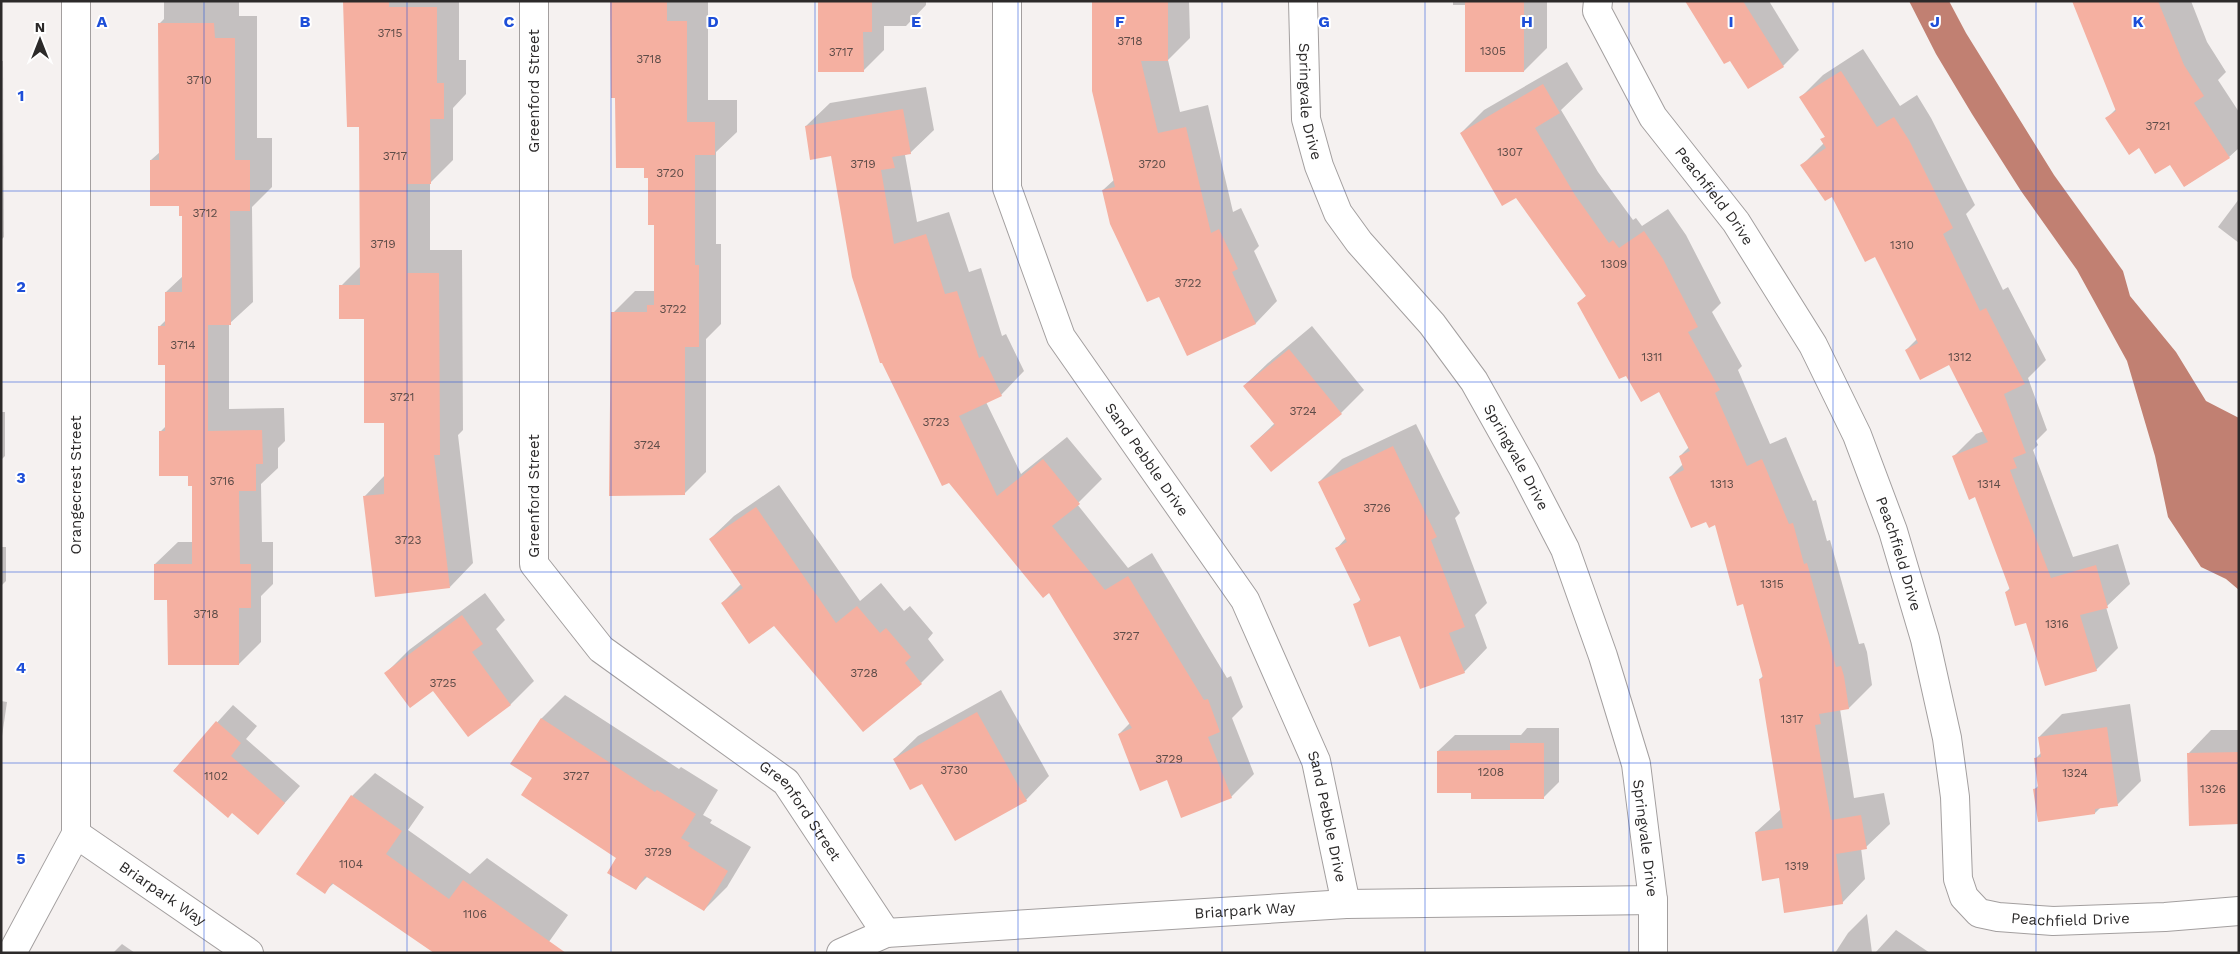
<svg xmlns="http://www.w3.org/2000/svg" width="2240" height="954" viewBox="0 0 2240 954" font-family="'Work Sans',sans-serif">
<rect width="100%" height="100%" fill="#f5f1f0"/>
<!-- water -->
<polygon fill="#c18072" points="1909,1 1949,1 1966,33 2054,175 2123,271 2130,296 2176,352 2206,401 2239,418 2239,590 2226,579 2201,567 2168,517 2155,456 2127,361 2077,270 2021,191 1972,114 1936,54"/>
<!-- shadow -->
<g fill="#0003">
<polygon points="164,1 239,1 239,16 257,16 257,138 272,138 272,187 252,207 253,302 229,324 229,409 284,408 285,441 278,448 278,468 261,484 262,542 273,542 273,584 261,596 261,642 239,664 169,598 155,564 178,542 193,542 193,485 189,475 161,431 166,426 166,363 160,326 166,320 166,292 184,275 184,214 180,205 151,160 160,152 160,23 164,19"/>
<polygon points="345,1 459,1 459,60 466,60 466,94 453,108 453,160 430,183 430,250 462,250 463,430 458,435 473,563 450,587 364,497 385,475 385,422 365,318 341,286 361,266 360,126"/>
<polygon points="612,1 708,1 708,100 737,100 737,132 716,152 716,244 721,244 721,324 706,339 706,472 684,494 613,313 635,291 655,291 655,224 649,176 616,96"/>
<polygon points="819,1 926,1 926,5 906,26 884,26 884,50 863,71"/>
<polygon points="1093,1 1189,1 1190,38 1168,60 1180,112 1208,105 1233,212 1241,208 1259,246 1254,251 1277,301 1256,323 1188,354 1160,295 1103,190 1115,179"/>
<polygon points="1453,1 1547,1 1547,48 1524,71 1466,5 1453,5"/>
<polygon points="1689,1 1769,1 1799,50 1783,66 1731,59"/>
<polygon points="2073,1 2191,1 2207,42 2226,72 2218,80 2239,112 2239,148 2229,157 2185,186 2170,163 2139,146 2107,118 2117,108"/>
<polygon points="1863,49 1900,106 1917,95 1931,118 1975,205 1966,214 2003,290 2008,287 2046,360 2028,378 2047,430 2036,441 2038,445 2033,450 2073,557 2118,544 2130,584 2106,607 2118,648 2096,670 2027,621 2006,592 2010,588 1976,496 1954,456 1976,434 1984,431 1950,364 1906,350 1917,339 1876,256 1833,195 1802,165 1824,143 1822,140 1826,136 1801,97 1823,75"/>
<polygon points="1,61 3,61 4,237 1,240"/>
<polygon points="1567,62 1583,89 1561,110 1598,172 1633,220 1636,218 1642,226 1668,209 1686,235 1721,303 1712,312 1742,366 1738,370 1770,444 1786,437 1813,501 1816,500 1827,541 1830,540 1859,644 1864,643 1867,652 1872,685 1849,708 1840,709 1854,798 1884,793 1890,824 1866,847 1861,848 1865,879 1842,903 1780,877 1756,832 1781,809 1760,679 1764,675 1744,603 1716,524 1707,520 1670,477 1683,464 1680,456 1689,447 1660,391 1627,374 1579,303 1587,295 1517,196 1461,133 1484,110"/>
<polygon points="926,87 934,130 910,153 905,155 917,222 949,212 969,272 981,268 1002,336 1006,334 1024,371 1001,395 986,402 1021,474 1067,437 1102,479 1077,504 1128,568 1152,553 1227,678 1231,676 1243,707 1232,718 1254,774 1231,797 1167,779 1119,734 1130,723 1050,592 1043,597 832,155 806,126 830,103"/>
<polygon points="2239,199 2239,243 2218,227"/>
<polygon points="1312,326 1364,390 1341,413 1251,446 1275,423 1244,386 1268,363"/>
<polygon points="1,412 5,412 5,456 1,460"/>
<polygon points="1416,424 1460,513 1455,518 1487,603 1475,615 1487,648 1464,672 1355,605 1361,599 1337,548 1346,538 1319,482 1342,459"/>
<polygon points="779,485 860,601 881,583 904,611 910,606 933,633 928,639 944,660 921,683 722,603 741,584 710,539 734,516"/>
<polygon points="1,547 6,547 6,581 1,586"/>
<polygon points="485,593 505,620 496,629 534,681 511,704 468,735 434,689 386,673 409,650"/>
<polygon points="1001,690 1049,776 1026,800 923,782 894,759 918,736"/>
<polygon points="565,695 679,769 681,767 718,790 703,815 712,820 710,823 751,847 727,887 704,910 648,876 636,888 618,857 533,778 512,764 542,718"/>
<polygon points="1,701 7,702 1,743"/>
<polygon points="2130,704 2141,781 2118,804 2101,807 2095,813 2035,789 2039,785 2035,759 2041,753 2039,737 2062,714"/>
<polygon points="233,705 257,726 246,739 300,786 258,833 233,812 174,770"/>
<polygon points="1527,728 1559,728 1559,782 1543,798 1472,791 1438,751 1455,735 1521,735"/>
<polygon points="2211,730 2239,730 2239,823 2188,754"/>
<polygon points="375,773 424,807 408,830 470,874 487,858 568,915 541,953 334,883 324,892 352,796"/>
<polygon points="1867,914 1872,953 1835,953 1848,933"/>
<polygon points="1896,930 1930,953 1875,953"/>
<polygon points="122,944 135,953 113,953"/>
</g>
<!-- building -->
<g fill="#f5b0a1">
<polygon points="343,1 389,1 389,7 437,7 437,83 444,83 444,119 430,119 431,184 407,184 407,273 439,273 440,455 434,455 450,588 375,597 363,496 384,494 384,423 364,423 364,319 339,319 339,285 360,285 359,127 347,127"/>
<polygon points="610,1 667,1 667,21 687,21 687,122 715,122 715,155 695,155 695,265 699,265 699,347 685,347 685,495 609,496 611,312 647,312 647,305 654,305 654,225 648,225 648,178 644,178 644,168 616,168 615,98 611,98"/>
<polygon points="818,1 872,1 872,32 863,32 864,72 818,72"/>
<polygon points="1092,1 1168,1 1168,61 1141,61 1158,133 1186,127 1211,233 1219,229 1238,269 1232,272 1256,324 1187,356 1159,297 1147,302 1110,224 1102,190 1115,187 1092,91"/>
<rect x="1465" y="1" width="59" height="71"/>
<polygon points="1685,1 1743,1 1784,67 1748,89 1730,61 1724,64"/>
<polygon points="2072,1 2158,1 2184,65 2204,96 2194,103 2230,158 2184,187 2170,165 2155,174 2139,148 2129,155 2105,118 2116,111"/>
<polygon points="158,23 214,23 215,38 235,38 235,160 250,160 250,211 230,211 231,325 208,325 208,431 262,430 263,464 256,464 256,491 239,491 240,564 251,564 251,608 239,608 239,665 168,665 167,600 154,600 154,564 192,564 192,486 188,486 188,476 159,476 159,431 165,431 165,365 158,365 158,326 165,326 165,292 182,292 182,216 179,216 179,206 150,206 150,160 159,160"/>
<polygon points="1841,71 1877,127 1894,117 1909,140 1953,228 1943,234 1980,311 1986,308 2025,384 2004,394 2026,453 2013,458 2017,468 2010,470 2051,578 2096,565 2108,608 2080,615 2097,671 2045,686 2026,623 2015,626 2005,592 2010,590 1975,497 1969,500 1952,456 1988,442 1949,365 1920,380 1905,350 1918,343 1875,257 1865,262 1832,197 1825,201 1800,165 1826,148 1820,139 1825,137 1799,97"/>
<polygon points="1543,84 1560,113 1535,128 1575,195 1609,243 1613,240 1619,248 1644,231 1663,259 1698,327 1688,332 1720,390 1715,393 1747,466 1762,459 1789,524 1793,523 1804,564 1807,563 1836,667 1841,666 1844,676 1849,709 1819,714 1821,724 1815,725 1831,820 1861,815 1867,849 1836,854 1843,904 1784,913 1779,878 1762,881 1755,832 1783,828 1759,679 1763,678 1743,604 1737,606 1715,525 1709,528 1706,522 1691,528 1669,477 1684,470 1679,456 1690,451 1659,392 1641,402 1626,376 1619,379 1577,303 1586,296 1516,198 1502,206 1460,133"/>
<polygon points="903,109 911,154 892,157 895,168 881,170 894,244 926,234 945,294 957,291 979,358 983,356 1002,396 959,416 997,496 1043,459 1080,504 1052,526 1105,590 1128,576 1204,700 1208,699 1220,732 1208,737 1232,798 1181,818 1167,780 1140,791 1118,734 1132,728 1049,593 1043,598 949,483 942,486 882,363 880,363 852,277 831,156 810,160 805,126"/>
<polygon points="1289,349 1342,414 1271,472 1250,446 1275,425 1243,386"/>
<polygon points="1393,446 1437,537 1431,540 1465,627 1449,633 1465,673 1420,689 1400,636 1369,647 1353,604 1361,601 1335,548 1347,542 1318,482"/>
<polygon points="756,507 836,623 857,606 880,633 886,628 911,657 905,663 922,684 863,732 774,626 749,644 721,603 743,588 709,539"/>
<polygon points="462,615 483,644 472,652 511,705 468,737 433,691 410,708 384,673"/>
<polygon points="977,712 1027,801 955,841 922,784 910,790 893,759"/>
<polygon points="541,718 655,792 657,790 696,814 681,838 690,843 688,846 728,871 704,911 645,876 636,890 607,873 616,858 521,795 532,778 510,764"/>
<polygon points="216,721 241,743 231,756 285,803 258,835 232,813 228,818 173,771"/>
<polygon points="2107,727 2118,806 2095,809 2095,814 2038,822 2033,789 2038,788 2034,758 2041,757 2038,737"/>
<polygon points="1510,743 1544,743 1544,799 1471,799 1471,793 1437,793 1437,751 1510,750"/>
<polygon points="2239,752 2239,824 2189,826 2187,753"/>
<polygon points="351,795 402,831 386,854 449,899 463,880 566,953 434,953 332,883 325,894 296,874"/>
</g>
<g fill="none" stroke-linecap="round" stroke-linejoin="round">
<!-- street casing -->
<g stroke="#a39f9f" stroke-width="30">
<g id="street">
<path id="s1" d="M534 1V564L601 649 786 782 886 933"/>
<path id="s2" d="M1007 1V188L1061 337 1245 600 1316 761 1346 904"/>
<path id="s3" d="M1598 1 1597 11 1653 117 1736 222 1813 345 1857 435 1893 531 1925 639 1947 738 1955 797 1958 879 1964 897 1979 913 1998 917 2053 921 2165 917 2239 911"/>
<path id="s4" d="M76 834 249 953"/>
<polyline points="12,953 76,834 76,1"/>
<path id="s5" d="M841 953 886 933 1346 904 1653 900"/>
</g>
</g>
<!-- secondary casing -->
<g stroke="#a39f9f" stroke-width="30">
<g id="secondary">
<path id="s6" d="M1303 1 1306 119 1319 166 1338 213 1359 242 1432 324 1474 381 1524 470 1565 549 1603 656 1636 764 1653 900V953"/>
</g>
</g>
<!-- street -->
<use href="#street" stroke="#fff" stroke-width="28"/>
<!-- secondary -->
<use href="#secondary" stroke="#fff" stroke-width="28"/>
</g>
<!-- grid -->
<path fill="none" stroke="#1d4ed8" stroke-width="1" stroke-opacity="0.55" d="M204 1V953M407 1V953M611 1V953M815 1V953M1018 1V953M1222 1V953M1425 1V953M1629 1V953M1833 1V953M2036 1V953M1 191H2239M1 382H2239M1 572H2239M1 763H2239"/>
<g text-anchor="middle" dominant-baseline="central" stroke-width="4" stroke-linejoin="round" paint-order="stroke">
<!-- number labels -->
<g font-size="12" fill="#5e4c48">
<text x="390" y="33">3715</text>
<text x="1130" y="41">3718</text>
<text x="1493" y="51">1305</text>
<text x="841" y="52">3717</text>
<text x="649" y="59">3718</text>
<text x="199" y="80">3710</text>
<text x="2158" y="126">3721</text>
<text x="1510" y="152">1307</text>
<text x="395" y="156">3717</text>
<text x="863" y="164">3719</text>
<text x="1152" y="164">3720</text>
<text x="670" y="173">3720</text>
<text x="205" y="213">3712</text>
<text x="383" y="244">3719</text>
<text x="1902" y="245">1310</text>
<text x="1614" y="264">1309</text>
<text x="1188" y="283">3722</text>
<text x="673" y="309">3722</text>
<text x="183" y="345">3714</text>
<text x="1652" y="357">1311</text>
<text x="1960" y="357">1312</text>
<text x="402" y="397">3721</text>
<text x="1303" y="411">3724</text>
<text x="936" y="422">3723</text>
<text x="647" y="445">3724</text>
<text x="222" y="481">3716</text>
<text x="1722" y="484">1313</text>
<text x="1989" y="484">1314</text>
<text x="1377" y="508">3726</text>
<text x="408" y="540">3723</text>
<text x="1772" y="584">1315</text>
<text x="206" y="614">3718</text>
<text x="2057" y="624">1316</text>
<text x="1126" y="636">3727</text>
<text x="864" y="673">3728</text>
<text x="443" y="683">3725</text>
<text x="1792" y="719">1317</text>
<text x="1169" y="759">3729</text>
<text x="954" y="770">3730</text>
<text x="1491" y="772">1208</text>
<text x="2075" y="773">1324</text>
<text x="216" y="776">1102</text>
<text x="576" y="776">3727</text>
<text x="2213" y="789">1326</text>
<text x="658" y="852">3729</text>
<text x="351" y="864">1104</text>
<text x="1797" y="866">1319</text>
<text x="475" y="914">1106</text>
</g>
<!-- street labels -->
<g font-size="15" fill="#2c2a2a" stroke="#fff">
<text transform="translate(534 91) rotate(-90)">Greenford Street</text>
<text stroke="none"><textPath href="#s6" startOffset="101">Springvale Drive</textPath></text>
<text stroke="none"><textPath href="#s3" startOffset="230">Peachfield Drive</textPath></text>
<text stroke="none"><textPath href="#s6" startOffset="521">Springvale Drive</textPath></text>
<text stroke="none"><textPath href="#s2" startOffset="495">Sand Pebble Drive</textPath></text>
<text transform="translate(76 485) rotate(-90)">Orangecrest Street</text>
<text transform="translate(534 496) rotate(-90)">Greenford Street</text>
<text stroke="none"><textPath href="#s3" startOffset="635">Peachfield Drive</textPath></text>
<text stroke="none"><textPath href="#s1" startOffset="930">Greenford Street</textPath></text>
<text stroke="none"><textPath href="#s2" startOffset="899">Sand Pebble Drive</textPath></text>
<text stroke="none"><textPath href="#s6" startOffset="926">Springvale Drive</textPath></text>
<text stroke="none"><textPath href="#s4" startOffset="105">Briarpark Way</textPath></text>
<text stroke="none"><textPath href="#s5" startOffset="409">Briarpark Way</textPath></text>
<text stroke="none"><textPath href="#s3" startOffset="1100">Peachfield Drive</textPath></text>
</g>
</g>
<g font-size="16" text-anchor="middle" font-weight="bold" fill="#1d4ed8" stroke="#fff" stroke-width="4" stroke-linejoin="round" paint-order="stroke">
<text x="102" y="27">A</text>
<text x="305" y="27">B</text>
<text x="509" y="27">C</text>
<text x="713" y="27">D</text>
<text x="916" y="27">E</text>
<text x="1120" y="27">F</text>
<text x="1324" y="27">G</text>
<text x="1527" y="27">H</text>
<text x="1731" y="27">I</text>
<text x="1935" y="27">J</text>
<text x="2138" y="27">K</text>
<text x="21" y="101">1</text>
<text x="21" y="292">2</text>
<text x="21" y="483">3</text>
<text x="21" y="673">4</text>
<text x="21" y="864">5</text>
</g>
<!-- border -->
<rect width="2240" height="954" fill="none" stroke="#2c2a2a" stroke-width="5"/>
<!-- north arrow -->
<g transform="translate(40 40)" stroke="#ffffff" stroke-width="4" paint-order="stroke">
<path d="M0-4L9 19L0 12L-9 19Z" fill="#2c2a2a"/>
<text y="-8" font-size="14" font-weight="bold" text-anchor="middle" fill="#2c2a2a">N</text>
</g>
</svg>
